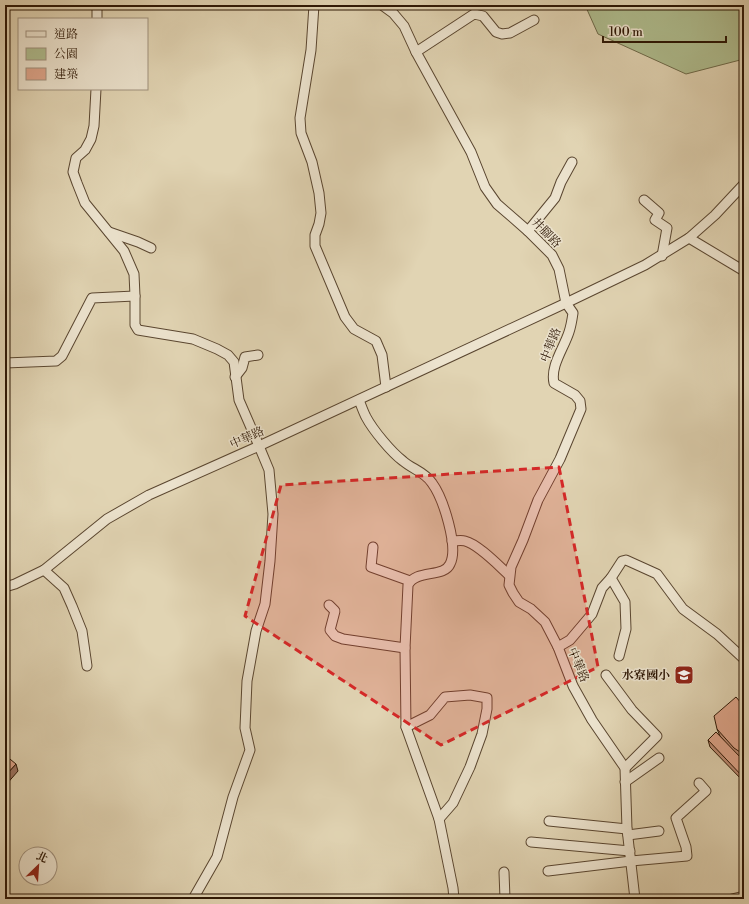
<svg xmlns="http://www.w3.org/2000/svg" width="749" height="904" viewBox="0 0 749 904" font-family="'Libre Bodoni','Noto Serif TC',serif">
<rect width="100%" height="100%" fill="#e1d4b3"/>
<filter id="stains"><feTurbulence type="fractalNoise" baseFrequency=".005" numOctaves="4"/><feColorMatrix values="0 0 0 0 .2 0 0 0 0 .09 0 0 0 0 .02 0 0 0 .5 -.17"/></filter>
<radialGradient id="worn" r=".72"><stop offset=".6" stop-color="#630" stop-opacity="0"/><stop offset="1" stop-color="#630" stop-opacity=".3"/></radialGradient>
<!-- green -->
<polygon fill="#afbd8f" stroke="#6e6a4a" points="585,5 744,5 744,59 686,74 598,34"/>
<g fill="none" stroke-linecap="round" stroke-linejoin="round">
<!-- minor casing -->
<g stroke="#5a4630" stroke-width="11">
<g id="minor">
<polyline points="314,5 311,50 300,118 301,133 312,162 319,193 321,213 319,224 315,235 315,246 345,317 354,329 376,341 382,355 386,387"/>
<path d="M382 5 393 13 404 26 416 52 471 152 485 187 497 204 528 231 552 255 559 269 566 303 573 313C572 320 571 326 569 332 564 348 550 366 554 383L575 395 580 401 581 409 560 459 538 500 523 540 511 567 509 585 513 593 519 602 531 609 545 622 558 647 573 686 592 720 625 768 627 829 635 899"/>
<polyline points="97,19 97,5"/>
<polyline points="416,52 474,14 483,16 496,32 502,34 510,33 534,20"/>
<polyline points="96,89 94,126 91,139 85,150 76,158 73,172 77,183 85,203 124,251 134,274 135,296 135,325 138,330 193,339 217,349 228,355 234,362 239,400 259,446 269,470 273,514 270,561 265,604 256,631 247,681 245,728 250,750 233,797 217,857 193,899"/>
<polyline points="644,200 659,213 655,220 667,228 662,256"/>
<polyline points="528,231 555,198 561,182 572,162"/>
<polyline points="109,232 138,242 151,248"/>
<polyline points="689,238 744,271"/>
<polyline points="5,363 56,361 62,356 92,298 135,296"/>
<polyline points="235,377 242,368 245,357 258,355"/>
<path d="M359 400C361 405 363 411 366 417 373 430 391 452 403 461 412 469 425 472 432 483 443 498 459 547 450 564 444 578 416 569 408 585L405 648 406 727 439 819 453 888 454 899"/>
<path d="M452 541C456 541 461 540 465 541 478 544 499 566 509 575"/>
<polyline points="373,547 371,567 410,581"/>
<polyline points="44,570 64,588 72,606 82,631 87,666"/>
<polyline points="5,587 15,584 44,570 107,519 149,495 259,446 566,303 645,265 689,238 715,215 744,184"/>
<polyline points="329,605 335,611 330,630 335,636 343,639 405,648"/>
<polyline points="558,647 570,640 592,614 602,588 611,578"/>
<polyline points="619,656 626,629 625,602 611,578 622,561 626,560 657,574 683,609 717,634 744,659"/>
<polyline points="606,675 632,710 657,736 625,768"/>
<polyline points="406,727 430,715 445,697 470,695 487,698 487,709 482,734 470,767 453,803 439,819"/>
<polyline points="625,782 659,758"/>
<polyline points="549,821 627,829"/>
<polyline points="628,835 659,831"/>
<polyline points="531,842 630,851"/>
<polyline points="548,871 631,861 687,856 686,847 676,818 706,791 699,783"/>
<polyline points="504,872 505,899"/>
<polyline points="732,899 744,896"/>
</g>
</g>
<!-- minor -->
<use href="#minor" stroke="#ece3ce" stroke-width="9"/>
</g>
<!-- wall -->
<polygon fill="#c08f78" stroke="#2d1705" points="744,702 744,782 710,747 708,740 724,741 720,736 717,729"/>
<!-- shaded-wall -->
<polygon fill="#9c7462" stroke="#2d1705" points="16,764 18,771 5,786 5,776"/>
<!-- building -->
<g fill="#dfa68c" stroke="#2d1705">
<polygon points="736,697 742,704 744,702 744,753 743,754 734,748 717,729 714,716"/>
<polygon points="716,732 741,758 744,755 744,778 708,740"/>
<polygon points="5,755 16,764 5,776"/>
</g>
<!-- marked area -->
<path fill="#d62828" fill-opacity="0.2" stroke="#d62828" stroke-width="3" stroke-dasharray="8 5" stroke-linejoin="round" d="M559 467 598 667 441 745 245 616 281 485Z"/>
<!-- icons -->
<defs>
<g id="school-square" transform="scale(1)"><rect x="-9" y="-9" width="18" height="18" rx="4" fill="#8f2418" stroke="#ece3ce"/><path d="M0-5L7-2L0 1L-7-2ZM-4 1L0 2.5L4 1V4Q0 6-4 4Z" fill="#fff"/></g>
</defs>
<g fill-rule="evenodd">
<use href="#school-square" x="684" y="675"/>
</g>
<g text-anchor="middle" dominant-baseline="central" stroke-width="3" stroke-linejoin="round" paint-order="stroke">
<!-- street labels -->
<g font-size="12" fill="#2d1705" stroke="#ece3ce">
<text transform="translate(546 233) rotate(46)">井腳路</text>
<text transform="translate(551 345) rotate(-69)">中華路</text>
<text transform="translate(247 438) rotate(-24)">中華路</text>
<text transform="translate(578 665) rotate(67)">中華路</text>
</g>
<!-- poi labels -->
<g font-size="12" font-weight="bold" fill="#2d1705" stroke="#ece3ce" text-anchor="end">
<text x="670" y="675">水寮國小</text>
</g>
</g>
<!-- margin -->
<rect width="749" height="904" fill="none" stroke="#e1d4b3" stroke-width="20"/>
<rect x="6" y="6" width="737" height="892" fill="none" stroke="#2d1705" stroke-width="2"/>
<rect x="10" y="10" width="729" height="884" fill="none" stroke="#2d1705"/>
<!-- legend -->
<rect x="18" y="18" width="130" height="72" fill="#ece3ce" stroke="#a0917e"/>
<rect x="26" y="31" width="20" height="6" fill="#ece3ce" stroke="#a0917e"/>
<text x="54" y="38" font-size="12" fill="#2d1705">道路</text>
<rect x="26" y="48" width="20" height="12" fill="#afbd8f" stroke="#a0917e"/>
<text x="54" y="58" font-size="12" fill="#2d1705">公園</text>
<rect x="26" y="68" width="20" height="12" fill="#dfa68c" stroke="#a0917e"/>
<text x="54" y="78" font-size="12" fill="#2d1705">建築</text>
<!-- north arrow -->
<g transform="translate(38 866) rotate(25)"><circle r="19" fill="#ece3ce" stroke="#a0917e"/>
<path d="M0-3L7 15L0 10L-7 15Z" fill="#8f2418"/>
<text y="-6" font-size="11" font-weight="bold" text-anchor="middle" fill="#2d1705">北</text>
</g>
<!-- scale -->
<path d="M603 36v6h123v-6" fill="none" stroke="#2d1705" stroke-width="2"/>
<text x="609" y="36" font-size="12" fill="#2d1705" stroke="#ece3ce" stroke-width="3" paint-order="stroke">100 m</text>
<rect width="100%" height="100%" filter="url(#stains)"/>
<rect width="100%" height="100%" fill="url(#worn)"/>
</svg>
